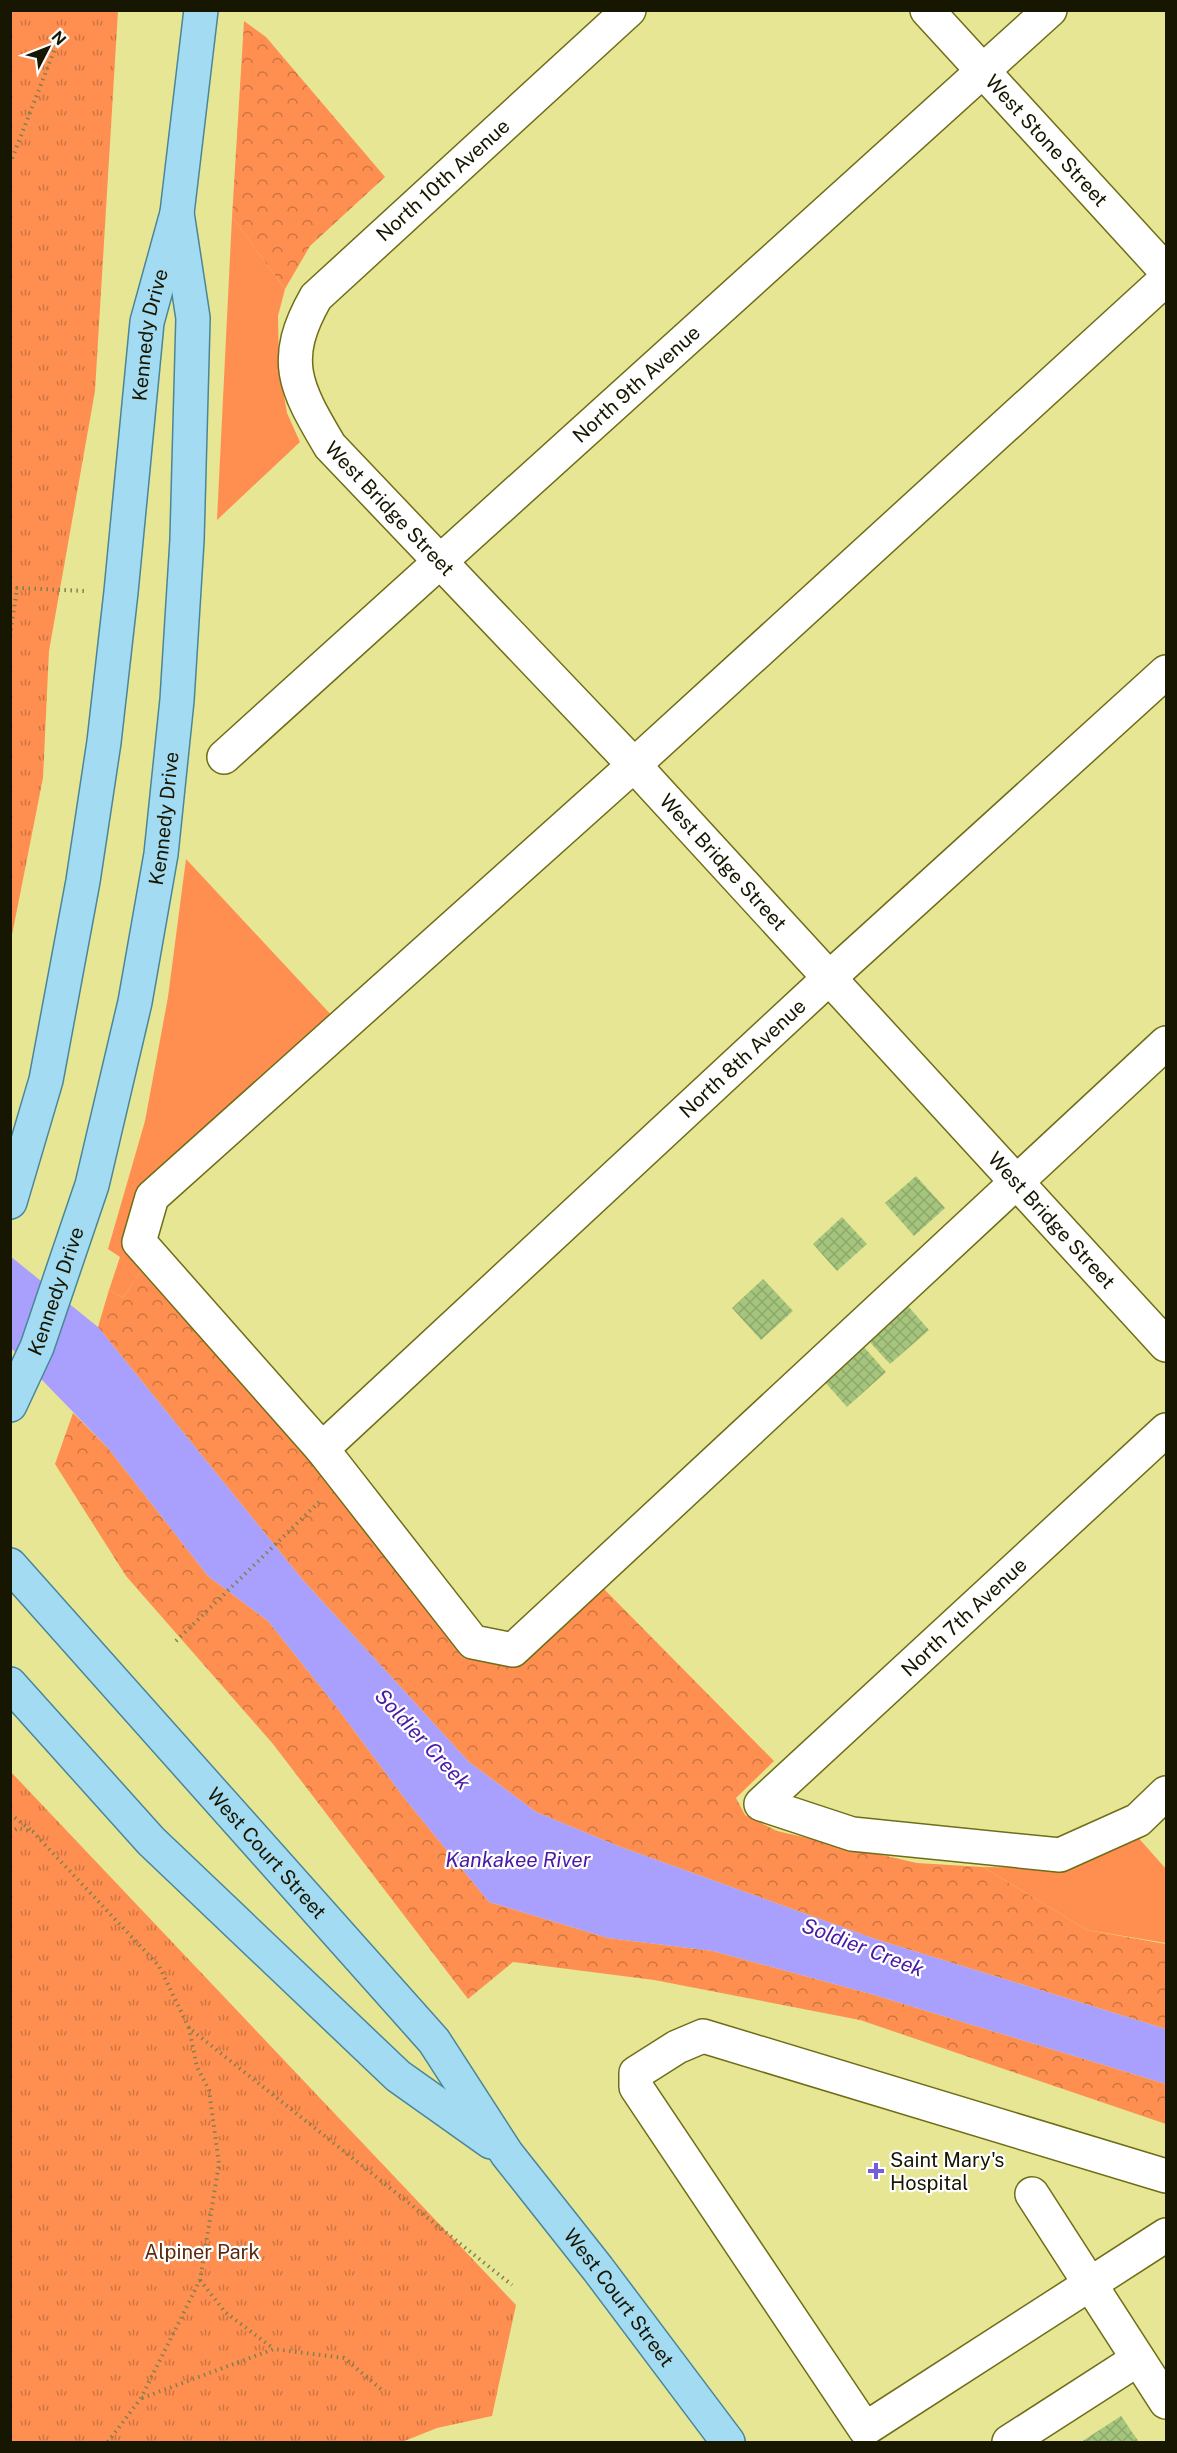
<svg xmlns="http://www.w3.org/2000/svg" width="1177" height="2453" viewBox="0 0 1177 2453" font-family="'Public Sans',sans-serif">
<defs>
<pattern id="forest-crowns" width="20" height="18" patternUnits="userSpaceOnUse" patternTransform="scale(1.5)"><rect width="20" height="18" fill="#ff8f51"/><path d="M2 6a3 3 0 1 1 6 0M12 15a3 3 0 1 1 6 0" fill="none" stroke="#cd7441"/></pattern>
<pattern id="park-tufts" width="24" height="20" patternUnits="userSpaceOnUse" patternTransform="scale(1.5)"><rect width="24" height="20" fill="#ff8f51"/><path d="M3 7l-1-3M5 7V3M7 7l1-3M15 17l-1-3M17 17v-4M19 17l1-3" fill="none" stroke="#cd7441"/></pattern>
<pattern id="building-cross-hatch" width="8" height="8" patternUnits="userSpaceOnUse" patternTransform="scale(1.5)"><rect width="8" height="8" fill="#a5c57d"/><path d="M0 0l8 8M0 8l8-8" fill="none" stroke="#8da86a"/></pattern>
</defs>
<rect width="100%" height="100%" fill="#e6e694"/>
<!-- grass -->
<g fill="#ff8f51">
<polygon points="232,217 285,289 278,316 279,367 287,413 300,442 217,520"/>
<polygon points="186,859 335,1019 125,1242 141,1271 123,1298 109,1290 120,1257 108,1249 145,1121 168,997"/>
<polygon points="1135,1834 1166,1869 1166,1943 1087,1930 983,1867 1049,1868"/>
</g>
<!-- forest -->
<g fill="url(#forest-crowns)">
<polygon points="244,21 266,37 385,177 310,246 285,289 232,217"/>
<polygon points="141,1271 338,1491 469,1650 527,1661 603,1588 774,1761 736,1798 745,1815 777,1831 917,1863 983,1867 1087,1930 1166,1944 1166,2029 875,1939 618,1846 536,1812 469,1762 302,1579 98,1327 109,1290 123,1298"/>
<polygon points="73,1413 108,1448 208,1576 268,1621 335,1705 405,1799 489,1902 608,1938 713,1951 871,1994 1166,2084 1166,2124 860,2020 654,1980 513,1962 468,1999 273,1744 126,1576 55,1464"/>
</g>
<!-- park -->
<g fill="url(#park-tufts)">
<polygon points="11,10 118,11 95,391 49,651 43,778 11,940"/>
<polygon points="11,1772 516,2305 492,2416 437,2428 402,2442 11,2442"/>
</g>
<!-- water -->
<polygon fill="#a99ffd" points="10,1256 98,1327 302,1579 469,1762 536,1812 618,1846 875,1939 1166,2029 1166,2084 871,1994 713,1951 608,1938 489,1902 405,1799 335,1705 268,1621 208,1576 108,1448 11,1348"/>
<!-- building -->
<g fill="url(#building-cross-hatch)">
<polygon points="916,1176 945,1208 914,1236 885,1203"/>
<polygon points="842,1217 867,1244 837,1271 813,1244"/>
<polygon points="763,1279 793,1311 761,1340 732,1308"/>
<polygon points="907,1305 929,1330 890,1364 868,1340"/>
<polygon points="863,1346 886,1372 847,1407 824,1381"/>
<polygon points="1121,2416 1139,2442 1081,2442"/>
</g>
<g fill="none" stroke-linecap="round" stroke-linejoin="round">
<!-- minor casing -->
<g stroke="#6f6d17" stroke-width="36">
<g id="minor">
<path id="s1" d="M629 10 316 297C280 360 295 387 330 446L634 765 1166 1345"/>
<path id="s2" d="M927 10 1166 271"/>
<polyline points="1166,279 634,765 152,1197 139,1242 322,1449 473,1642 513,1650 1166,1043"/>
<path id="s3" d="M224 757 1050 10"/>
<polyline points="1166,1430 761,1804 852,1834 1060,1855 1138,1820 1166,1793"/>
<path id="s4" d="M322 1449 828 979 1166 672"/>
<polyline points="1166,2176 703,2036 677,2047 636,2073 636,2087 865,2429 1166,2235"/>
<polyline points="1032,2194 1166,2402"/>
<polyline points="1009,2442 1138,2359"/>
</g>
</g>
<!-- major casing -->
<g stroke="#4a8698" stroke-width="36">
<g id="major">
<path id="s5" d="M10 1202 46 1080 83 881 104 742 121 592 147 322 177 213 201 10"/>
<path id="s6" d="M10 1405 37 1347 92 1185 135 1002 161 854 177 700 187 540 193 318 177 213"/>
<path id="s7" d="M10 1565 434 2041 507 2154 598 2269 728 2442"/>
<polyline points="10,1684 151,1841 398,2076 491,2142"/>
</g>
</g>
<!-- path -->
<g stroke="#82814c" stroke-width="4" stroke-dasharray="1.5 4.5" stroke-linecap="butt">
<polyline points="10,164 61,33"/>
<polyline points="10,587 17,588"/>
<polyline points="10,636 17,588 85,591"/>
<polyline points="176,1641 319,1502"/>
<polyline points="10,1792 11,1792"/>
<polyline points="10,1814 31,1830"/>
<polyline points="10,1833 18,1828 33,1832 159,1966 189,2028 512,2285"/>
<polyline points="200,2280 225,2312 274,2349"/>
<polyline points="142,2398 274,2349 344,2358 382,2390"/>
<polyline points="108,2442 141,2398 200,2280 219,2164 209,2090 197,2067 189,2028"/>
</g>
<!-- minor -->
<use href="#minor" stroke="#fff" stroke-width="33"/>
<!-- major -->
<use href="#major" stroke="#a3dbf2" stroke-width="33"/>
</g>
<!-- markers -->
<path fill="#755ed8" stroke="#fff" stroke-width="2" d="M873 2162h6v6h6v6h-6v6h-6v-6h-6v-6h6z"/>
<g text-anchor="middle" dominant-baseline="central" stroke-width="4.5" stroke-linejoin="round" paint-order="stroke">
<!-- street labels -->
<g font-size="20" fill="#171600" stroke="#fff">
<text stroke="none"><textPath href="#s2" startOffset="177">West Stone Street</textPath></text>
<text transform="translate(443 180) rotate(-42)">North 10th Avenue</text>
<text stroke="none"><textPath href="#s5" startOffset="880">Kennedy Drive</textPath></text>
<text stroke="none"><textPath href="#s3" startOffset="556">North 9th Avenue</textPath></text>
<text stroke="none"><textPath href="#s1" startOffset="672">West Bridge Street</textPath></text>
<text stroke="none"><textPath href="#s6" startOffset="609">Kennedy Drive</textPath></text>
<text stroke="none"><textPath href="#s1" startOffset="1158">West Bridge Street</textPath></text>
<text stroke="none"><textPath href="#s4" startOffset="574">North 8th Avenue</textPath></text>
<text stroke="none"><textPath href="#s1" startOffset="1644">West Bridge Street</textPath></text>
<text stroke="none"><textPath href="#s6" startOffset="123">Kennedy Drive</textPath></text>
<text transform="translate(964 1617) rotate(-43)">North 7th Avenue</text>
<text stroke="none"><textPath href="#s7" startOffset="386">West Court Street</textPath></text>
<text stroke="none"><textPath href="#s7" startOffset="954">West Court Street</textPath></text>
</g>
<!-- poi labels -->
<g font-size="20" fill="#171600" stroke="#fff" text-anchor="start">
<text x="890" y="2160">Saint Mary's<tspan x="890" dy="23">Hospital</tspan></text>
</g>
<!-- park labels -->
<g font-size="20" fill="#592a0e" stroke="#fff">
<text x="202" y="2252">Alpiner Park</text>
</g>
<!-- water labels -->
<g font-size="21" font-style="italic" fill="#481aa5" stroke="#fff">
<text transform="translate(423 1739) rotate(47)">Soldier Creek</text>
<text x="518" y="1859">Kankakee River</text>
<text transform="translate(863 1947) rotate(21)">Soldier Creek</text>
</g>
</g>
<!-- border -->
<rect width="1177" height="2453" fill="none" stroke="#171600" stroke-width="24"/>
<!-- north arrow -->
<g transform="translate(48 48) rotate(48)" stroke="#ffffff" stroke-width="4.5" paint-order="stroke">
<path d="M0-4.5L10 22L0 15L-10 22Z" fill="#171600"/>
<text y="-9" font-size="16" font-weight="bold" text-anchor="middle" fill="#171600">N</text>
</g>
</svg>
